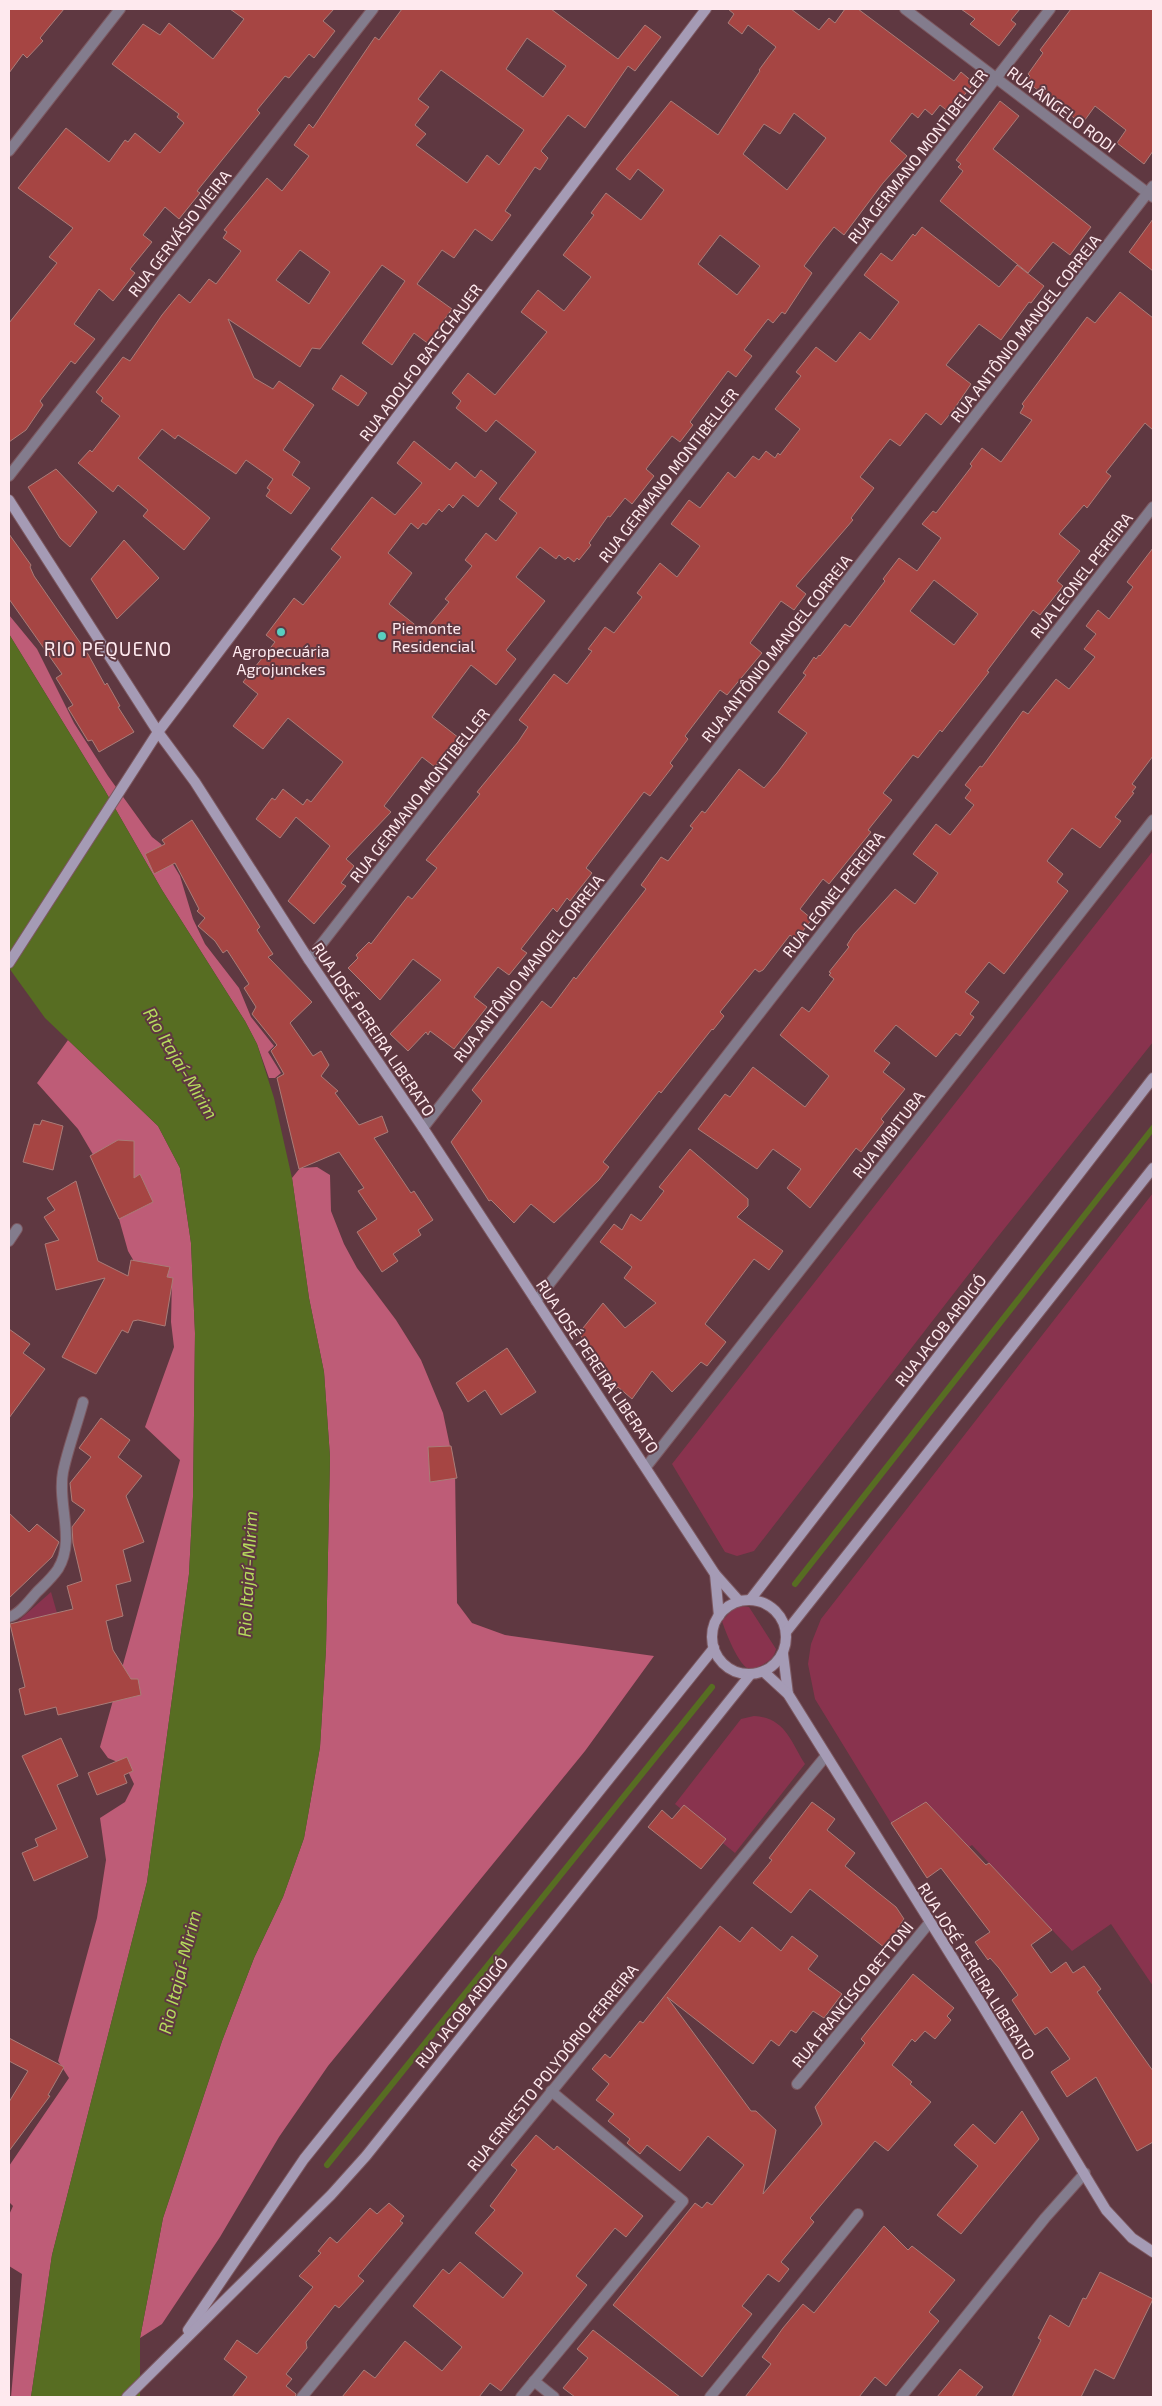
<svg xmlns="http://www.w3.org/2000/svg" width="1162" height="2406" viewBox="0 0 1162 2406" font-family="'Exo 2',sans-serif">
<rect width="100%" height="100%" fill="#5f3841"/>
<!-- green -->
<g fill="#89334e">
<polygon points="1153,851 1153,1042 996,1239 754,1551 737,1556 725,1552 672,1464"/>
<polygon points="1153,1193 1153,1986 1111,1924 1072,1951 972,1845 969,1847 926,1802 891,1823 815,1699 808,1664 811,1644 821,1619"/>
<polygon points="51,1592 57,1613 17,1622"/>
<path d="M741 1606 749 1607 776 1649C774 1658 768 1662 760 1666 757 1668 753 1669 749 1669 739 1666 725 1631 722 1621L734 1608Z"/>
<path d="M754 1716C785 1718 790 1740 805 1764L735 1853 675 1804 741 1719Z"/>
</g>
<!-- forest -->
<g fill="#be5c77">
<polygon points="9,615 37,649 74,723 108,776 152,837 161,844 180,876 193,919 205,944 239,988 251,1017 274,1046 268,1052 281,1073 275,1078 269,1078 257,1044 245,1021 162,890 104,789 9,634"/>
<polygon points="68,1040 158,1126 180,1168 191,1243 195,1333 193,1497 189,1574 147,1882 52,2255 31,2397 11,2397 22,2274 9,2266 9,2215 13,2206 9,2202 9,2166 69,2078 58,2061 97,1918 106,1860 100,1818 125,1802 134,1784 125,1765 108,1758 100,1747 180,1460 145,1427 174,1347 171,1322 172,1278 139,1270 128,1251 108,1180 78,1129 37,1083"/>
<polygon points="317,1167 330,1175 331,1211 344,1244 357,1268 396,1320 421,1360 443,1413 455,1470 457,1603 472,1623 505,1635 654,1656 585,1751 328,2066 279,2137 220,2237 162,2324 140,2338 163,2218 222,2041 254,1958 283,1897 304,1838 320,1747 326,1649 330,1457 324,1372 309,1298 292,1178 300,1168"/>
</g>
<!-- water -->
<polygon fill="#576d22" points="9,634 104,789 162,890 245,1021 257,1044 274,1098 292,1178 309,1298 324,1372 330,1457 326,1649 320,1747 304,1838 283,1897 254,1958 222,2041 163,2218 140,2338 140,2397 31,2397 52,2255 147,1882 189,1574 193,1497 195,1333 191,1243 180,1168 158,1126 45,1018 9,968"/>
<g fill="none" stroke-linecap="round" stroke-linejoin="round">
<!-- stream -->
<g stroke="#576d22" stroke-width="6">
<polyline points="795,1584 1153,1128"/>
<polyline points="327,2165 712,1687"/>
</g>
</g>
<!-- building -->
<g fill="#a64543" stroke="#aa7c78" fill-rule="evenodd">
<polygon points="9,9 64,9 40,38 43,41 27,58 23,54 9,73"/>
<polygon points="230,9 334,9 323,21 335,31 314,58 309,54 289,78 285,76 257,110 260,113 197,191 200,193 179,219 165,207 143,235 152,242 130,269 135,273 113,301 99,289 74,324 95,339 75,364 71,361 40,401 43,405 26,430 9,442 9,323 57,263 49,257 73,228 18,188 66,128 109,162 125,140 128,142 135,133 160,153 184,123 177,117 179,114 112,64 143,24 160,35 169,23 213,59 244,19"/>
<path d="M402 9H551L618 59 645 25 661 37 635 71 628 66 585 128 568 115 541 151 548 158 540 170 535 167 505 211 511 215 492 241 475 229 454 258 442 250 417 284 452 309 438 328 441 330 430 345 414 333 392 365 362 343 405 281 382 265 320 349 312 348 300 367 228 319 254 378 273 389 279 381 314 405 283 450 300 462 292 475 310 488 291 514 266 496 270 490 267 488 273 479 246 460 236 474 178 435 175 439 162 429 138 458 210 518 184 550 143 516 148 510 118 485 113 492 78 463 90 450 92 452 120 416 101 401 103 398 96 392 123 357 130 361 162 315 179 294 190 303 209 279 216 284 241 251 223 238 227 232 224 230 267 178 282 191 309 156 294 145 309 124 313 128 375 37 379 40ZM527 38 566 66 543 97 506 69ZM441 70 524 130 499 165 487 155 467 183 416 145 426 134 415 125 429 107 418 99ZM300 250 330 272 309 304 276 280Z"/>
<path d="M728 9H791L819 30 829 18 835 23 845 9H858L954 81 961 72 974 83 950 113 940 105 932 115 925 109 918 118 912 113 890 141 907 156 883 183 844 235 834 227 822 242 804 266 812 273 785 314 782 312 773 323 768 319 744 350 752 356 736 377 728 371 690 422 693 425 680 442 672 436 646 469 654 476 632 504 625 498 610 517 608 516 589 543 591 545 579 560 577 558 574 562 568 557 565 560 559 555 556 559 540 547 516 577 545 601 506 650 516 659 496 685 471 665 432 717 459 738 457 740 460 742 440 765 437 764 435 767 422 757 384 806 391 812 346 859 354 866 341 883 346 886 314 924 288 901 330 846 296 817 280 838 256 819 272 798 275 800 283 789 303 805 307 799 311 802 343 762 288 718 263 749 233 726 258 694 243 682 275 642 266 635 294 598 303 605 341 557 331 549 372 497 395 515 422 483 397 463 414 441 450 470 456 462 475 478 481 470 497 483 478 507 463 495 453 508 449 504 442 512 439 509 426 525 423 523 418 529 411 523 388 553 412 573 389 604 424 632 449 602 445 599 472 566 465 560 486 533 496 541 517 513 499 499 536 452 496 420 486 432 456 408 461 401 452 393 468 373 495 395 547 332 521 312 538 290 564 311 591 277 563 255 594 215 591 213 606 193 641 220 664 190 638 169 630 180 616 169 671 101 718 135 760 71 759 70 776 47 748 25 742 34 728 23 734 14ZM794 113 826 138 787 190 743 154 764 124 780 134ZM720 235 760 266 737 295 698 264Z"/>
<polygon points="961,9 1020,9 1011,20 1016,24 999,46 970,24 975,19"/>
<polygon points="1071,9 1153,9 1153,151 1144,164 1117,143 1126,130 1095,106 1082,124 1026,81 1030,76 1028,74 1043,53 1040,50"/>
<polygon points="1000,101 1019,116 993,149 1091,227 1070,255 1053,242 1028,273 940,201 963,171 958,167 961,164 956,160"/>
<polygon points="1153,219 1153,271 1129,252"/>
<polygon points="922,227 999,287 1017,265 1044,286 1031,303 1029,302 1001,340 979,324 946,365 971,384 954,409 941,425 926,413 900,446 890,439 860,477 874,488 851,518 853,520 796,586 806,594 794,610 781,601 750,643 762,653 727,695 720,690 685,736 688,739 670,763 673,766 650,796 644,792 586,868 592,873 570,901 567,898 557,912 553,908 521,949 527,953 509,975 498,967 474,997 487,1007 454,1049 430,1031 428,1035 426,1032 408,1051 390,1034 441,980 413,959 380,1000 348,968 358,958 356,955 369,942 371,944 408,896 412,899 437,868 426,860 480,794 477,792 518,742 528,727 519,720 554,674 567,684 592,651 588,649 605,627 614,633 642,597 637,593 660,563 677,577 700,546 671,524 689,500 700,508 728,472 735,478 753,456 759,460 766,451 775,458 778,453 780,455 800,429 775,409 801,376 796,372 816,347 836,362 860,332 870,340 899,302 864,275 881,253 892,261 913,234 915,236"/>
<path d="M1120 292 1153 318V430L1145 423 1106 472 1111 476 1087 508 1084 505 1059 534 1080 551 1057 581 1063 586 1040 615 1033 610 987 671 989 672 942 732 940 730 918 758 913 755 883 793 892 800 868 830 871 832 829 884 823 879 800 909 812 919 796 940 790 935 763 970 759 972 755 969 720 1012 724 1016 713 1030 712 1029 661 1093 659 1091 603 1162 609 1167 599 1180 554 1223 531 1204 514 1223 491 1200 489 1201 451 1142 482 1101 472 1090 542 1001 551 1008 574 977 576 979 646 889 641 885 661 857 668 861 693 828 690 826 702 811 705 813 739 769 764 788 777 773 807 733 778 712 806 675 803 673 814 657 816 659 819 655 820 656 845 624 850 627 885 581 883 579 899 558 917 571 941 538 922 524 933 511 936 513 972 466 970 464 982 448 1001 462 1032 420 1020 413 1024 406 1022 404 1087 317 1095 323ZM934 580 978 614 954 645 910 611Z"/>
<polygon points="341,375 367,393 358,406 332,389"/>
<polygon points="56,469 97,512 70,547 60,538 28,487"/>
<polygon points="9,534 31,565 30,567 34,576 88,654 105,685 107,683 120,706 118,707 134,732 99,752 92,740 88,741 68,708 73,705 56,678 62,674 9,599"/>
<polygon points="124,540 159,578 117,619 91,579"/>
<polygon points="1153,548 1153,756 1132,784 1136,787 1132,792 1134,793 1115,817 1121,821 1100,848 1072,828 1047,861 1063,874 1057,882 1068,891 1004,974 989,962 965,992 979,1002 970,1014 974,1017 960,1036 956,1033 936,1057 896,1025 874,1051 890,1063 883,1072 905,1089 881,1119 884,1122 861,1152 856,1148 810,1208 787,1188 801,1169 773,1149 757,1169 698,1129 725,1094 730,1097 753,1067 805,1107 829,1076 780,1035 802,1007 809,1012 834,979 829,975 831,973 829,972 849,947 847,945 854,934 895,889 915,904 938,873 913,854 936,824 950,835 974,805 965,798 971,790 965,785 980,766 982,767 1023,711 1028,714 1056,679 1069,689 1095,657 1084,649 1096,634 1086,626 1098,610 1109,619 1133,587 1127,582"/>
<polygon points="192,820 260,927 257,930 273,954 268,957 312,1002 290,1023 313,1056 321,1051 329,1065 321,1076 338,1091 335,1093 359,1125 382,1116 388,1132 374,1138 411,1193 414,1191 433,1220 418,1230 421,1235 393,1254 398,1261 382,1272 357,1232 377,1219 358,1191 364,1188 339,1152 299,1169 277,1078 284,1074 271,1051 277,1045 252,1014 256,1007 244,988 249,984 227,950 223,953 215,941 198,926 205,918 197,911 199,909 175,863 154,874 145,854 165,844 162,840"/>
<polygon points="42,1120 63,1126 53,1170 23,1162 34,1124 40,1125"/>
<polygon points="118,1140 134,1141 134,1178 140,1174 153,1202 119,1219 90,1156"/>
<polygon points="690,1149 748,1199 748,1206 737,1217 783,1251 769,1270 754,1259 705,1324 726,1342 707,1366 701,1362 672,1392 652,1371 632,1399 618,1387 616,1389 579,1333 603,1303 625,1328 656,1303 624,1278 632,1267 600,1242 614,1224 622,1230 631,1214 641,1221 664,1191 659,1187"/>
<polygon points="76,1181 98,1261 128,1276 131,1260 170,1267 167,1277 173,1278 165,1326 138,1320 133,1321 128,1333 122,1330 96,1374 62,1357 105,1278 56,1290 45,1244 59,1240 44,1217 55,1210 47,1198"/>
<polygon points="9,1329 30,1344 23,1353 45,1369 9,1418"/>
<polygon points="507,1348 536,1392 501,1415 485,1390 468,1402 456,1383"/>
<polygon points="101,1418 130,1440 118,1457 142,1476 126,1496 144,1542 123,1550 131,1581 116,1585 123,1616 106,1621 113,1650 131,1679 138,1679 141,1695 58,1715 56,1707 25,1715 19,1689 25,1687 10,1624 73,1609 67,1586 82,1581 73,1543 72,1527 85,1510 72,1501 70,1483 91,1457 79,1448"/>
<polygon points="451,1446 457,1478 430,1482 428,1447"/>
<polygon points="9,1513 29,1532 37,1524 59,1542 52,1557 9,1598"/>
<polygon points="61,1738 78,1776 57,1785 88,1857 34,1881 22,1853 38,1846 35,1839 57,1829 22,1756"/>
<polygon points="127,1757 133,1771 124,1775 127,1783 97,1795 88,1773"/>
<polygon points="812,1802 835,1819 827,1830 855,1853 845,1866 896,1907 904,1919 885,1948 810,1889 791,1913 753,1883 772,1860 769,1858"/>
<polygon points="926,1802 986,1865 989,1863 1052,1930 1031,1945 1051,1973 1066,1962 1073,1973 1084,1966 1101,1989 1097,1992 1153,2071 1153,2142 1137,2151 1096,2077 1067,2097 1051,2072 1070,2059 1047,2027 1035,2035 1012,2000 1018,1995 999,1968 990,1958 988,1960 975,1942 990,1932 941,1868 927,1878 891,1823"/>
<polygon points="684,1805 726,1839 701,1869 648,1827 662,1810 672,1819"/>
<polygon points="720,1926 740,1942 752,1927 781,1951 792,1936 818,1956 808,1969 842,1994 824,2018 813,2011 796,2033 791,2030 779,2046 771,2040 753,2064 667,1997 751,2111 756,2111 776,2130 763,2194 822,2124 815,2107 865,2043 861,2039 913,1974 954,2008 947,2016 951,2020 935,2039 925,2031 915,2042 912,2039 892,2065 912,2082 910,2084 931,2102 888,2151 875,2141 810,2218 814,2222 781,2262 789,2269 779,2282 768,2274 742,2306 752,2314 702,2377 613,2305 695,2203 702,2208 707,2202 712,2205 744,2165 708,2136 680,2171 647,2145 640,2154 627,2143 630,2139 608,2121 614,2114 596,2100 609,2084 592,2069 605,2054 610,2058 640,2021 643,2023"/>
<polygon points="9,2038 64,2067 48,2095 50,2096 9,2151 9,2102 28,2071 9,2061"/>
<polygon points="1022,2111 1039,2139 961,2234 937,2215 978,2166 954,2145 973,2124 995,2144"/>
<polygon points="536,2135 554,2150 557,2146 643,2216 626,2237 615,2228 576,2276 587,2285 501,2391 490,2383 479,2397 342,2397 364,2370 375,2378 405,2341 442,2371 462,2347 413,2306 443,2269 449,2274 460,2262 503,2298 523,2273 475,2233 495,2210 490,2206 517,2170 511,2165"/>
<polygon points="389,2203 404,2216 400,2221 403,2223 358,2276 364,2281 339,2308 335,2305 306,2342 307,2348 286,2374 292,2379 286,2386 296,2394 295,2397 232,2397 247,2377 224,2359 237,2340 257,2354 313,2287 299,2276 321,2253 318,2251 330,2237 337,2243 370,2208 377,2214"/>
<polygon points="884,2226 908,2250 912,2246 955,2280 929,2312 939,2321 898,2371 886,2386 875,2377 859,2397 745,2397 771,2364 762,2357 783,2328 803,2304 814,2313"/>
<polygon points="1100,2272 1153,2299 1114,2379 1095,2369 1081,2397 1012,2397 1041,2340 1038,2338 1050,2315 1069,2327 1083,2298 1086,2299"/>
<polygon points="593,2330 680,2397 575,2397 563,2388 588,2358 577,2349"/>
<polygon points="960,2369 983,2387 975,2397 937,2397"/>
</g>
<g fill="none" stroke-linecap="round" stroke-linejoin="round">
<!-- lane casing -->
<g stroke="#7c5860" stroke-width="12">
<g id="lane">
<polyline points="9,1241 17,1229"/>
<path d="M9 1617C20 1614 29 1601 37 1592 44 1585 52 1578 58 1569 76 1540 57 1504 63 1472 68 1448 77 1425 83 1402"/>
</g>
</g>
<!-- street casing -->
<g stroke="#7c5860" stroke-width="12">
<g id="street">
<polyline points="905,9 1153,197"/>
<polyline points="9,151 120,9"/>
<polyline points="9,476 373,9"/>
<polyline points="309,960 1050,9"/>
<polyline points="423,1128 1153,186"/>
<polyline points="536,1301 1153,507"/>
<polyline points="646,1467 1153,820"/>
<polyline points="797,2084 930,1922"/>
<polyline points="534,2381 554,2397"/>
<polyline points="302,2397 825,1757"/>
<polyline points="521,2397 683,2201 551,2091"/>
<polyline points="710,2397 858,2214"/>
<polyline points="901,2397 1045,2218 1085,2173"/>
</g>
</g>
<!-- secondary casing -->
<g stroke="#7c5860" stroke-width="12">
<g id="secondary">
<polyline points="9,500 158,732 195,782 309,960 423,1128 715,1574 739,1601"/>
<polyline points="9,963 158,732 706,9"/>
<polyline points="715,1574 719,1616"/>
<circle cx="749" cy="1637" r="37"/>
<polyline points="750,1600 1153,1078"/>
<polyline points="786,1632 1153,1168"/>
<polyline points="783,1654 788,1694"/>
<polyline points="764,1672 788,1694 982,2005 1106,2210 1132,2238 1153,2252"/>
<polyline points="188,2330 304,2159 714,1648"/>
<polyline points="127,2397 331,2195 366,2156 750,1675"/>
</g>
</g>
<!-- lane -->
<use href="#lane" stroke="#837c8d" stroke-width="10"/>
<!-- street -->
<use href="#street" stroke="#837c8d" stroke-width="10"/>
<!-- secondary -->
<use href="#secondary" stroke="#a59bb5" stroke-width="10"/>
</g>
<!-- markers -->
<g fill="#59cebf" stroke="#5f3841" stroke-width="2">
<circle cx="281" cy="632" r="5"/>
<circle cx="382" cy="636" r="5"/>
</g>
<g text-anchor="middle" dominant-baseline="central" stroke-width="4" stroke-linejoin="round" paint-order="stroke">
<!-- street labels -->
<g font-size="16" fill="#fee9ee" stroke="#5f3841">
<text transform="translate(1062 109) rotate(37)">RUA ÂNGELO RODI</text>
<text transform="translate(917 156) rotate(-52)">RUA GERMANO MONTIBELLER</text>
<text transform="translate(179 233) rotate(-52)">RUA GERVÁSIO VIEIRA</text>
<text transform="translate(1025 328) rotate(-52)">RUA ANTÔNIO MANOEL CORREIA</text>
<text transform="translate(420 362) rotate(-53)">RUA ADOLFO BATSCHAUER</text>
<text transform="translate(668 475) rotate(-52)">RUA GERMANO MONTIBELLER</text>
<text transform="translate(1081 575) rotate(-52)">RUA LEONEL PEREIRA</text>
<text transform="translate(776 648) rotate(-52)">RUA ANTÔNIO MANOEL CORREIA</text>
<text transform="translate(419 795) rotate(-52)">RUA GERMANO MONTIBELLER</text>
<text transform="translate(833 894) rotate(-52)">RUA LEONEL PEREIRA</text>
<text transform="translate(528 968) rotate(-52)">RUA ANTÔNIO MANOEL CORREIA</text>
<text transform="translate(374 1029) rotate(56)">RUA JOSÉ PEREIRA LIBERATO</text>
<text transform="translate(888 1134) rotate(-52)">RUA IMBITUBA</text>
<text transform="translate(940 1330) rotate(-52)">RUA JACOB ARDIGÓ</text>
<text transform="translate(598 1366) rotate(56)">RUA JOSÉ PEREIRA LIBERATO</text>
<text transform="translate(977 1971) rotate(58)">RUA JOSÉ PEREIRA LIBERATO</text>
<text transform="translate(852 1994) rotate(-51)">RUA FRANCISCO BETTONI</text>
<text transform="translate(461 2012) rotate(-51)">RUA JACOB ARDIGÓ</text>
<text transform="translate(552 2067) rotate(-51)">RUA ERNESTO POLYDÓRIO FERREIRA</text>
</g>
<!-- poi labels -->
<g font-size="16" fill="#fee9ee" stroke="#5f3841" text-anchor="start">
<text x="392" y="627">Piemonte<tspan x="392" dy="18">Residencial</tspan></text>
<text x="281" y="650" text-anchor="middle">Agropecuária<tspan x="281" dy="18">Agrojunckes</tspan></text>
</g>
<!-- water labels -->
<g font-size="18" font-style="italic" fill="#b5db5d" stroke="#5f3841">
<text transform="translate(181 1063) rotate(59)">Rio Itajaí-Mirim</text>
<text transform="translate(247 1574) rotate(-87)">Rio Itajaí-Mirim</text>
<text transform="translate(179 1972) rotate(-76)">Rio Itajaí-Mirim</text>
</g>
<!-- quarter labels -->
<g font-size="19" letter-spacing="1" fill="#fee9ee" stroke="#5f3841">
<text x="108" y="648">RIO PEQUENO</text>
</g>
</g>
<!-- border -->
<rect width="1162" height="2406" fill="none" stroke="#fee9ee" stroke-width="20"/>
</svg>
